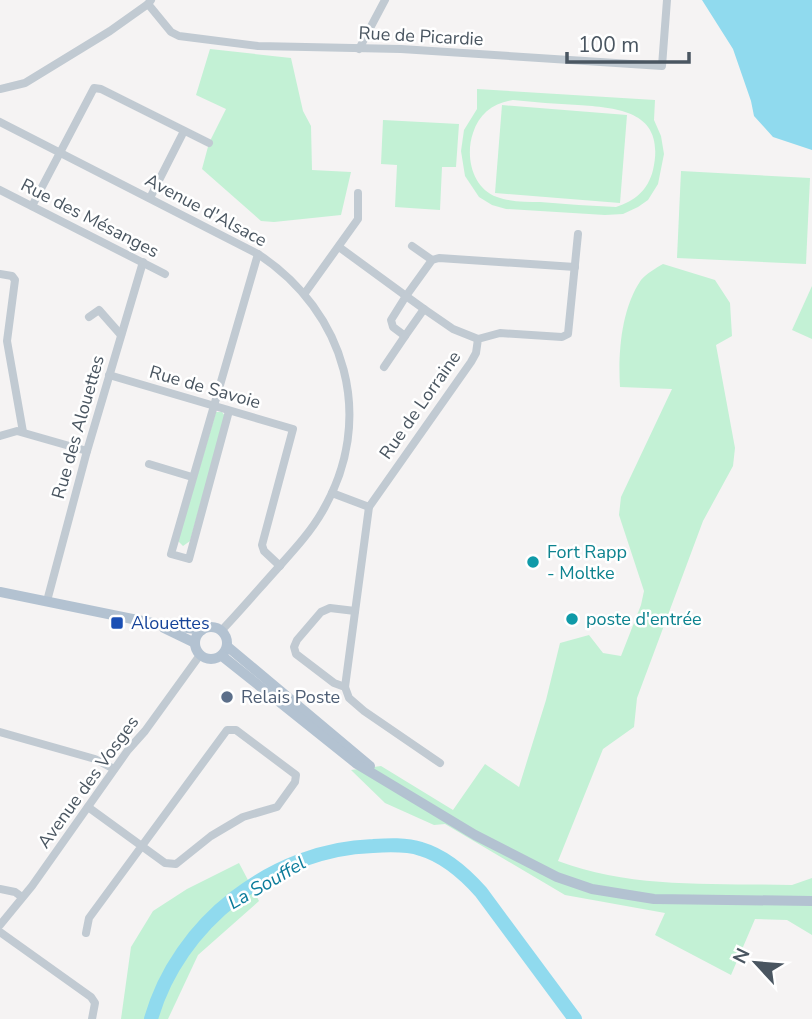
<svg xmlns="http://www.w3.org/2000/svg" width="812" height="1019" viewBox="0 0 812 1019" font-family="'Nunito Sans',sans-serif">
<rect width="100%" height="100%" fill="#f5f3f3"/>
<!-- green -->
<g fill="#c3f1d5" fill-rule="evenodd">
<polygon points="210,49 291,58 303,111 311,126 312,170 351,172 341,215 274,222 261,221 202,169 209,143 226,109 196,95"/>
<path d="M477 89 655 100 654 120 661 136 664 154 658 184 648 200 638 207 623 214 605 215 506 209 492 205 479 197 465 176 461 151 464 130 477 109ZM513 100C534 102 556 104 578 105 621 108 666 112 653 170 648 190 635 201 616 207 591 206 566 204 540 202 527 202 510 202 497 197 472 188 465 156 473 133 479 114 493 103 513 100Z"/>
<polygon points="502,105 627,115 620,203 495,193"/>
<polygon points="383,120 459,124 456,167 442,167 440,210 395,207 397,165 381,164"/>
<polygon points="681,171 810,178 806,264 677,258"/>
<path d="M663 264 715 280 730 303 732 336 716 345 735 448 733 466 703 521 637 698 634 727 603 749 558 861C632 889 714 883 792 885L812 878V935L787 920 755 919 731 975 655 935 665 913 565 895 445 824 434 825 385 803 351 770 381 766 453 810 485 764 519 787 546 700 560 643 589 635 603 653 621 656 641 605 644 591 619 515 621 497 672 389 620 387C618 354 621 309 641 280 646 274 656 268 663 264Z"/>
<polygon points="812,286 812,339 792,330"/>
<polygon points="216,412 222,412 225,416 190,541 183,546 178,541"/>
<polygon points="239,863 259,901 198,955 168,1019 121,1019 131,947 153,911 187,889"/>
</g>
<!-- water -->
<polygon fill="#90daee" points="702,0 812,0 812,150 773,137 754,116 751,101 733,49"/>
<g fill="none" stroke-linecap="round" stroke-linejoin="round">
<!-- river -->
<path stroke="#90daee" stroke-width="14" d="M151 1019C178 923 273 849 373 846 388 845 406 844 421 849 445 856 465 874 481 892L575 1019"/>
<!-- minor -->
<g stroke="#c1cad2" stroke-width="8">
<polyline points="151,0 148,4 171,32 179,36 258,46 401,49 662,66 667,0"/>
<polyline points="359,49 385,0"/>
<polyline points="0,89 25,83 110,31 148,4"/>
<path d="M0 122 258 254C346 312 377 419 322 512 310 533 292 552 276 570 258 590 240 611 222 630"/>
<polyline points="0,190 165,274"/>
<polyline points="150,198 184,131"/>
<polyline points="32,206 94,88 101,89 209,143"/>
<polyline points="412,246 432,260"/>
<polyline points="339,247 406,296 432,260 439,258 575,267"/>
<polyline points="0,274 12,276 15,280 7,341 23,432"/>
<polyline points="305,293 358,219 358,193"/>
<polygon points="406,296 424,309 405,336 393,327 391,320"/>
<polyline points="424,309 453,329 478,339"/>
<polyline points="89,317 99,310 121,335"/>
<polyline points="384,367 405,336"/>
<polyline points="109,375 293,429 262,545 264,551 280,566"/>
<polyline points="229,411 189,559 171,554 258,254"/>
<polyline points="0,436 17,431 87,451"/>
<polyline points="149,464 192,477"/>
<polyline points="332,493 369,507"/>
<polyline points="47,601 87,451 143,262"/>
<polyline points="345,687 334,683 296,654 294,647 297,640 321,612 330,608 355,611"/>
<polyline points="0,732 95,759 114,769"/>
<polyline points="440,763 364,711 349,698 345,687 369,507 471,362 476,353 478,339 500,333 562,337 568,334 578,234"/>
<polyline points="0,889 15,892 22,897"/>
<polyline points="0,925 32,886 128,750 145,731 200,655"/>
<polyline points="0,932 91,997 95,1003 92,1019"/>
<polyline points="86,933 89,918 227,730 236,730 296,775 295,782 277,807 243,817 211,836 176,864 165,863 88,807"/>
</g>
<!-- major -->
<g stroke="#b3c2d1" stroke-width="10">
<polyline points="0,592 152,623 202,630"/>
<circle cx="211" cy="643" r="16"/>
<polyline points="164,628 195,643"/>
<polyline points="228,647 370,766"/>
<polyline points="222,656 357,764 475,835 557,877 592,889 654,899 812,901"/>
</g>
</g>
<!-- markers -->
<g fill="#0f9aa8" stroke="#fff" stroke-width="2.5">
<circle cx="533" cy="562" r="7"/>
<circle cx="572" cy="619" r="7"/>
</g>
<rect fill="#1a4fb4" stroke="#fff" stroke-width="2.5" x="110" y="616" width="14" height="14" rx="3.5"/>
<circle fill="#5c6f8a" stroke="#fff" stroke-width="2.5" cx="227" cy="697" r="7"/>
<g text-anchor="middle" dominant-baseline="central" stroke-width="5" stroke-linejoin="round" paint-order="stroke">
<!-- street labels -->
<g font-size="18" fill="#4a5661" stroke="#fff">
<text transform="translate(421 36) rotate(3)">Rue de Picardie</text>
<text transform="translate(206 210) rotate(28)">Avenue d'Alsace</text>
<text transform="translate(90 218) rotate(27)">Rue des Mésanges</text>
<text transform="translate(205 387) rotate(16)">Rue de Savoie</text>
<text transform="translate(420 405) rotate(-55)">Rue de Lorraine</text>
<text transform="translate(78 427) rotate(-74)">Rue des Alouettes</text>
<text transform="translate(88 782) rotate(-54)">Avenue des Vosges</text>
</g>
<!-- culture labels -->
<g font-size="18" fill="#0d838f" stroke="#fff" text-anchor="start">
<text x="547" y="552">Fort Rapp<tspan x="547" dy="21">- Moltke</tspan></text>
<text x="586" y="619">poste d'entrée</text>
</g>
<!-- transit labels -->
<g font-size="18" fill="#164399" stroke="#fff" text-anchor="start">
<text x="131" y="623">Alouettes</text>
</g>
<!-- service labels -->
<g font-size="18" fill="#4e5e75" stroke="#fff" text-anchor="start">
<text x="241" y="697">Relais Poste</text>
</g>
<!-- water labels -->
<g font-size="19" font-style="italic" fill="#0c7c9b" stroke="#fff">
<text transform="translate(267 883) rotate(-30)">La Souffel</text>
</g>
</g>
<!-- north arrow -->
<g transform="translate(756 963) rotate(296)" stroke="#ffffff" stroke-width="5" paint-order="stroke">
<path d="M0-5L12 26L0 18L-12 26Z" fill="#4a5661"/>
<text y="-10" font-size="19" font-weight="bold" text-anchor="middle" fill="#4a5661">N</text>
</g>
<!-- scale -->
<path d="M567 52v10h122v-10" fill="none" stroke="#4a5661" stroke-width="3.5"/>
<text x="578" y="52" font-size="21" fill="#4a5661" stroke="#ffffff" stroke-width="5" paint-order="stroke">100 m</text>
</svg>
